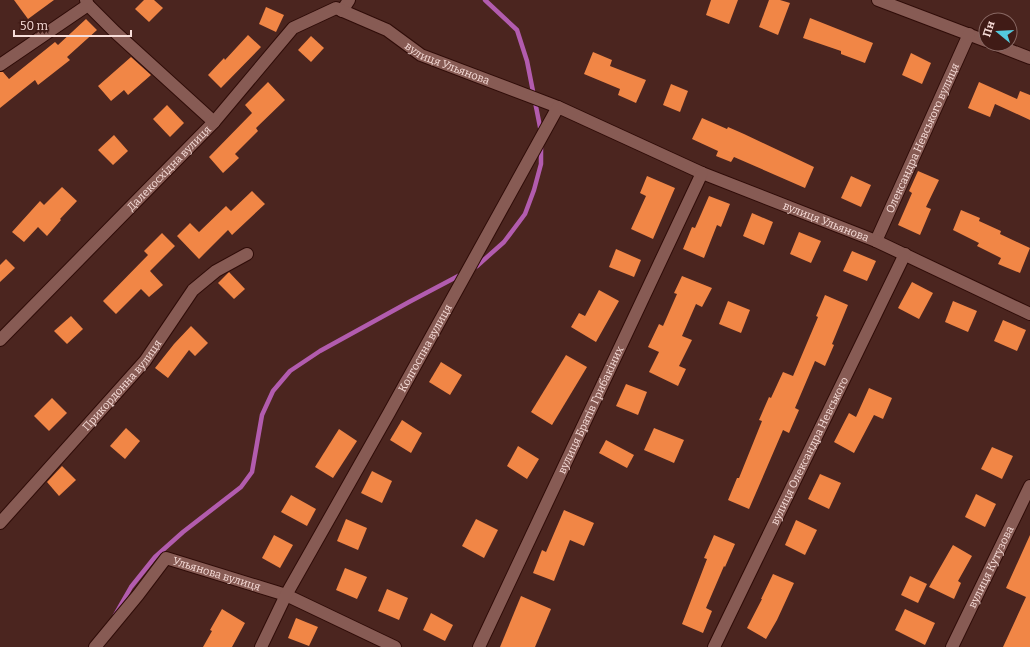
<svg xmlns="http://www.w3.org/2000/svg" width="1030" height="647" viewBox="0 0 1030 647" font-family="Bitter,serif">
<rect width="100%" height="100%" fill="#4b251f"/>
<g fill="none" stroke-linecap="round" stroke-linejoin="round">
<!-- stream -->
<g stroke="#b25cae" stroke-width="4.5">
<polyline points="485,0 517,30 527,61 541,132"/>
<polyline points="472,269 477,266 504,242 525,214 534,190 541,164 541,145"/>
<polyline points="115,615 131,587 155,557 183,532 241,487 252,472 262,415 273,391 290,371 320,351 409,302 462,274"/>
</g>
</g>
<!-- building -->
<g fill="#f18646">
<polygon points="14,0 54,0 28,19"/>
<polygon points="144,0 154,0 163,8 149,22 135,9"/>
<polygon points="711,0 738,0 729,24 706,15"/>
<polygon points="769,0 780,0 790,3 778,35 759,27"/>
<polygon points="266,7 284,15 276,32 259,24"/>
<polygon points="810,18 873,43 865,63 841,54 841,51 803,38"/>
<polygon points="86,19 97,30 67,57 70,60 38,85 35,80 0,108 0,72 3,72 9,79 55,42 58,45"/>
<polygon points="248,35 261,47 221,88 208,75 224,58 225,60"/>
<polygon points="311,36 324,48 311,62 298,50"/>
<polygon points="593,52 612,60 610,66 646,80 636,103 618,95 620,89 584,74"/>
<polygon points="911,53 931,63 922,84 902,75"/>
<polygon points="131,57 151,75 128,95 124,90 111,101 98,86"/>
<polygon points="268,82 285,100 256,128 258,131 235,154 239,158 223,173 209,157 252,113 245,105"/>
<polygon points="979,82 1017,99 1020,91 1030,95 1030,120 995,104 990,117 968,108"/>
<polygon points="671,84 688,91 680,112 663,105"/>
<polygon points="167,105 184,123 170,137 153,119"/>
<polygon points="702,118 727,129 728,127 744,134 814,167 805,188 734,157 731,162 716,156 718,151 692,139"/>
<polygon points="114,135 128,151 113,165 98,150"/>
<polygon points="918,171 939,180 926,207 931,209 920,235 898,225 912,193 909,191"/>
<polygon points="647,176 675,188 653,239 631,229 646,196 640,193"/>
<polygon points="851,176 871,185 861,207 841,198"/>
<polygon points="62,187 77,201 60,219 61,220 47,236 38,227 24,242 12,232 40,201 44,205"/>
<polygon points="252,191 265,204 232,235 228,230 199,259 177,236 190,223 199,232 226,206 231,211"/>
<polygon points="709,196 730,204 721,227 717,225 704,258 683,249 692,227 695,228"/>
<polygon points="961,210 980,218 979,221 1001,231 1000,234 1030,248 1020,273 998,264 1001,258 977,246 979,243 953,230"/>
<polygon points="752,213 773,222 764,245 743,236"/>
<polygon points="799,232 821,241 811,263 790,254"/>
<polygon points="162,233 175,246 150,271 163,285 149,297 141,289 116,314 103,301 148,255 144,251"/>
<polygon points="616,249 641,260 634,277 609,267"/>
<polygon points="852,251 876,261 867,281 843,271"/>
<polygon points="6,259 15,268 0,282 0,265"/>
<polygon points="229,272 245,289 234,299 218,283"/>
<polygon points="682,276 712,288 702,307 696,304 682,336 692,340 679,366 686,369 678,386 649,372 659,352 648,347 659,324 663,326 677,294 674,293"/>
<polygon points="912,282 933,293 919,319 898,308"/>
<polygon points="599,290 619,301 596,342 571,327 579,313 585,316"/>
<polygon points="825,295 848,305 832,344 834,345 825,366 815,361 795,408 799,410 789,433 783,430 749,509 728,500 737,478 739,478 762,421 759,420 769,397 771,398 783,372 793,376 818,317 816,316"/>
<polygon points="728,301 750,310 741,333 719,324"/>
<polygon points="953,301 977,311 968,332 945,322"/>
<polygon points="71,316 83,329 67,344 54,331"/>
<polygon points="1003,320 1026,330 1017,351 994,341"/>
<polygon points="191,326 208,343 195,356 189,350 168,378 155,368 174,344"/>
<polygon points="566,355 587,367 552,425 531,412"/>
<polygon points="441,362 462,375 450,395 429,382"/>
<polygon points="626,384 647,392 638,415 616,406"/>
<polygon points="869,388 892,398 883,419 874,415 854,453 834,442 849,413 856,417"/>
<polygon points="52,398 67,413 49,431 34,416"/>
<polygon points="402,420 422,433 411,453 390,440"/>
<polygon points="126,428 140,441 125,459 110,446"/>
<polygon points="654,428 684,440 674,463 644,450"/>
<polygon points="339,429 357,441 333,478 315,467"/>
<polygon points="606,440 634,455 627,468 599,453"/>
<polygon points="518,446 539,459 527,479 507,466"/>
<polygon points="992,447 1013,456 1002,479 981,469"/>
<polygon points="62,466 76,480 59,496 47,482"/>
<polygon points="372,471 392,481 382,503 361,493"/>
<polygon points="820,474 841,483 829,509 808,499"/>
<polygon points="976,494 996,504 985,527 965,517"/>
<polygon points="291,495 316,509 307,526 281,512"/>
<polygon points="564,510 594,523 584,546 570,540 554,581 533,573 542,550 546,552"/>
<polygon points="346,519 367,528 358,550 337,541"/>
<polygon points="476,519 498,530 484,558 462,546"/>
<polygon points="796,520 817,530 805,555 785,545"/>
<polygon points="274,535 293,545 280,568 262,558"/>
<polygon points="714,535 735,544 725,567 724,566 706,608 712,611 703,633 682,624 707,559 704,558"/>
<polygon points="1030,535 1030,647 1003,647 1026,597 1006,588"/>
<polygon points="953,545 972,556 958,581 961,583 954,599 929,587"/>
<polygon points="345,568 367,577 357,599 336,590"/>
<polygon points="773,574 794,583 777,620 766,639 747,628 762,599 761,599"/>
<polygon points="910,576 927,584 918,603 901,595"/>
<polygon points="387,589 408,598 399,620 378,611"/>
<polygon points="521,596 551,609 535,647 500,647"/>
<polygon points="222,609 245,623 232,647 203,647 212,631 210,630"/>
<polygon points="905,609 935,623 925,645 895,630"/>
<polygon points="431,613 453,625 445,641 423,630"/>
<polygon points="296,618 318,627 309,646 288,638"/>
</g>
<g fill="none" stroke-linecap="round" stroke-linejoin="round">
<!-- minor casing -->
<g stroke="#2f0c08" stroke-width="14">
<g id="minor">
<polyline points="86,0 88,5 115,32 214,122"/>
<polyline points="878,0 986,41"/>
<polyline points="342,11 349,0"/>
<polyline points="994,44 1030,58"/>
<polyline points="0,65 88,5"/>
<path id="s1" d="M876 241 969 34"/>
<path id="s2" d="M0 340 214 122 293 28 336 8 387 30 421 55 558 107"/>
<path id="s3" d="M0 523 145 361 193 290 216 271 247 254"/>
<path id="s4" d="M95 647 138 595 166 558 286 595 395 647"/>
<path id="s5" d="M261 647 286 595 389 413 558 107 702 173 876 241 1030 314"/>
<path id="s6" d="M479 647 702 173"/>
<path id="s7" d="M714 647 905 254"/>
<path id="s8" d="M952 647 1030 486"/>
</g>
</g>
<!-- minor -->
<use href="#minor" stroke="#875b54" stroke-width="12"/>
</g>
<g text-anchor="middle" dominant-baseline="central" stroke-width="4" stroke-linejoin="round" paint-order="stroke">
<!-- street labels -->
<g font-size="11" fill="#f7ddd9" stroke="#401b16">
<text stroke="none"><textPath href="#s2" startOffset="601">вулиця Ульянова</textPath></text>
<text stroke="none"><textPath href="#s1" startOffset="113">Олександра Невського вулиця</textPath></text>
<text stroke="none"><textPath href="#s2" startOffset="241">Далекосхідна вулиця</textPath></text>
<text stroke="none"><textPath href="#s5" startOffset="908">вулиця Ульянова</textPath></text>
<text stroke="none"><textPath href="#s5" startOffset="341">Колгоспна вулиця</textPath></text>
<text stroke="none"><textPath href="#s3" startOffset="184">Прикордонна вулиця</textPath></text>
<text stroke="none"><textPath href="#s6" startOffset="262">вулиця Братів Грибакіних</textPath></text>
<text stroke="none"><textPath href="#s7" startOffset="218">вулиця Олександра Невського</textPath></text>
<text stroke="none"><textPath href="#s8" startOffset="89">вулиця Кутузова</textPath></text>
<text stroke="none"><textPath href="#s4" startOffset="167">Ульянова вулиця</textPath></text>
</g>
</g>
<!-- north arrow -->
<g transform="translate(998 32) rotate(288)"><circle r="19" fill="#401b16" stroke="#896964"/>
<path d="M0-3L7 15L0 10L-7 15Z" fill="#54cadd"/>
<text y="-6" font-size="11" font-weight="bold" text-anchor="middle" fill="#f7ddd9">Пн</text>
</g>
<!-- scale -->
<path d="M14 30v6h117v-6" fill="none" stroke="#f7ddd9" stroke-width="2"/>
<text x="20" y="30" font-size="12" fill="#f7ddd9" stroke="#401b16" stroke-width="3" paint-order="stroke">50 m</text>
</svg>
